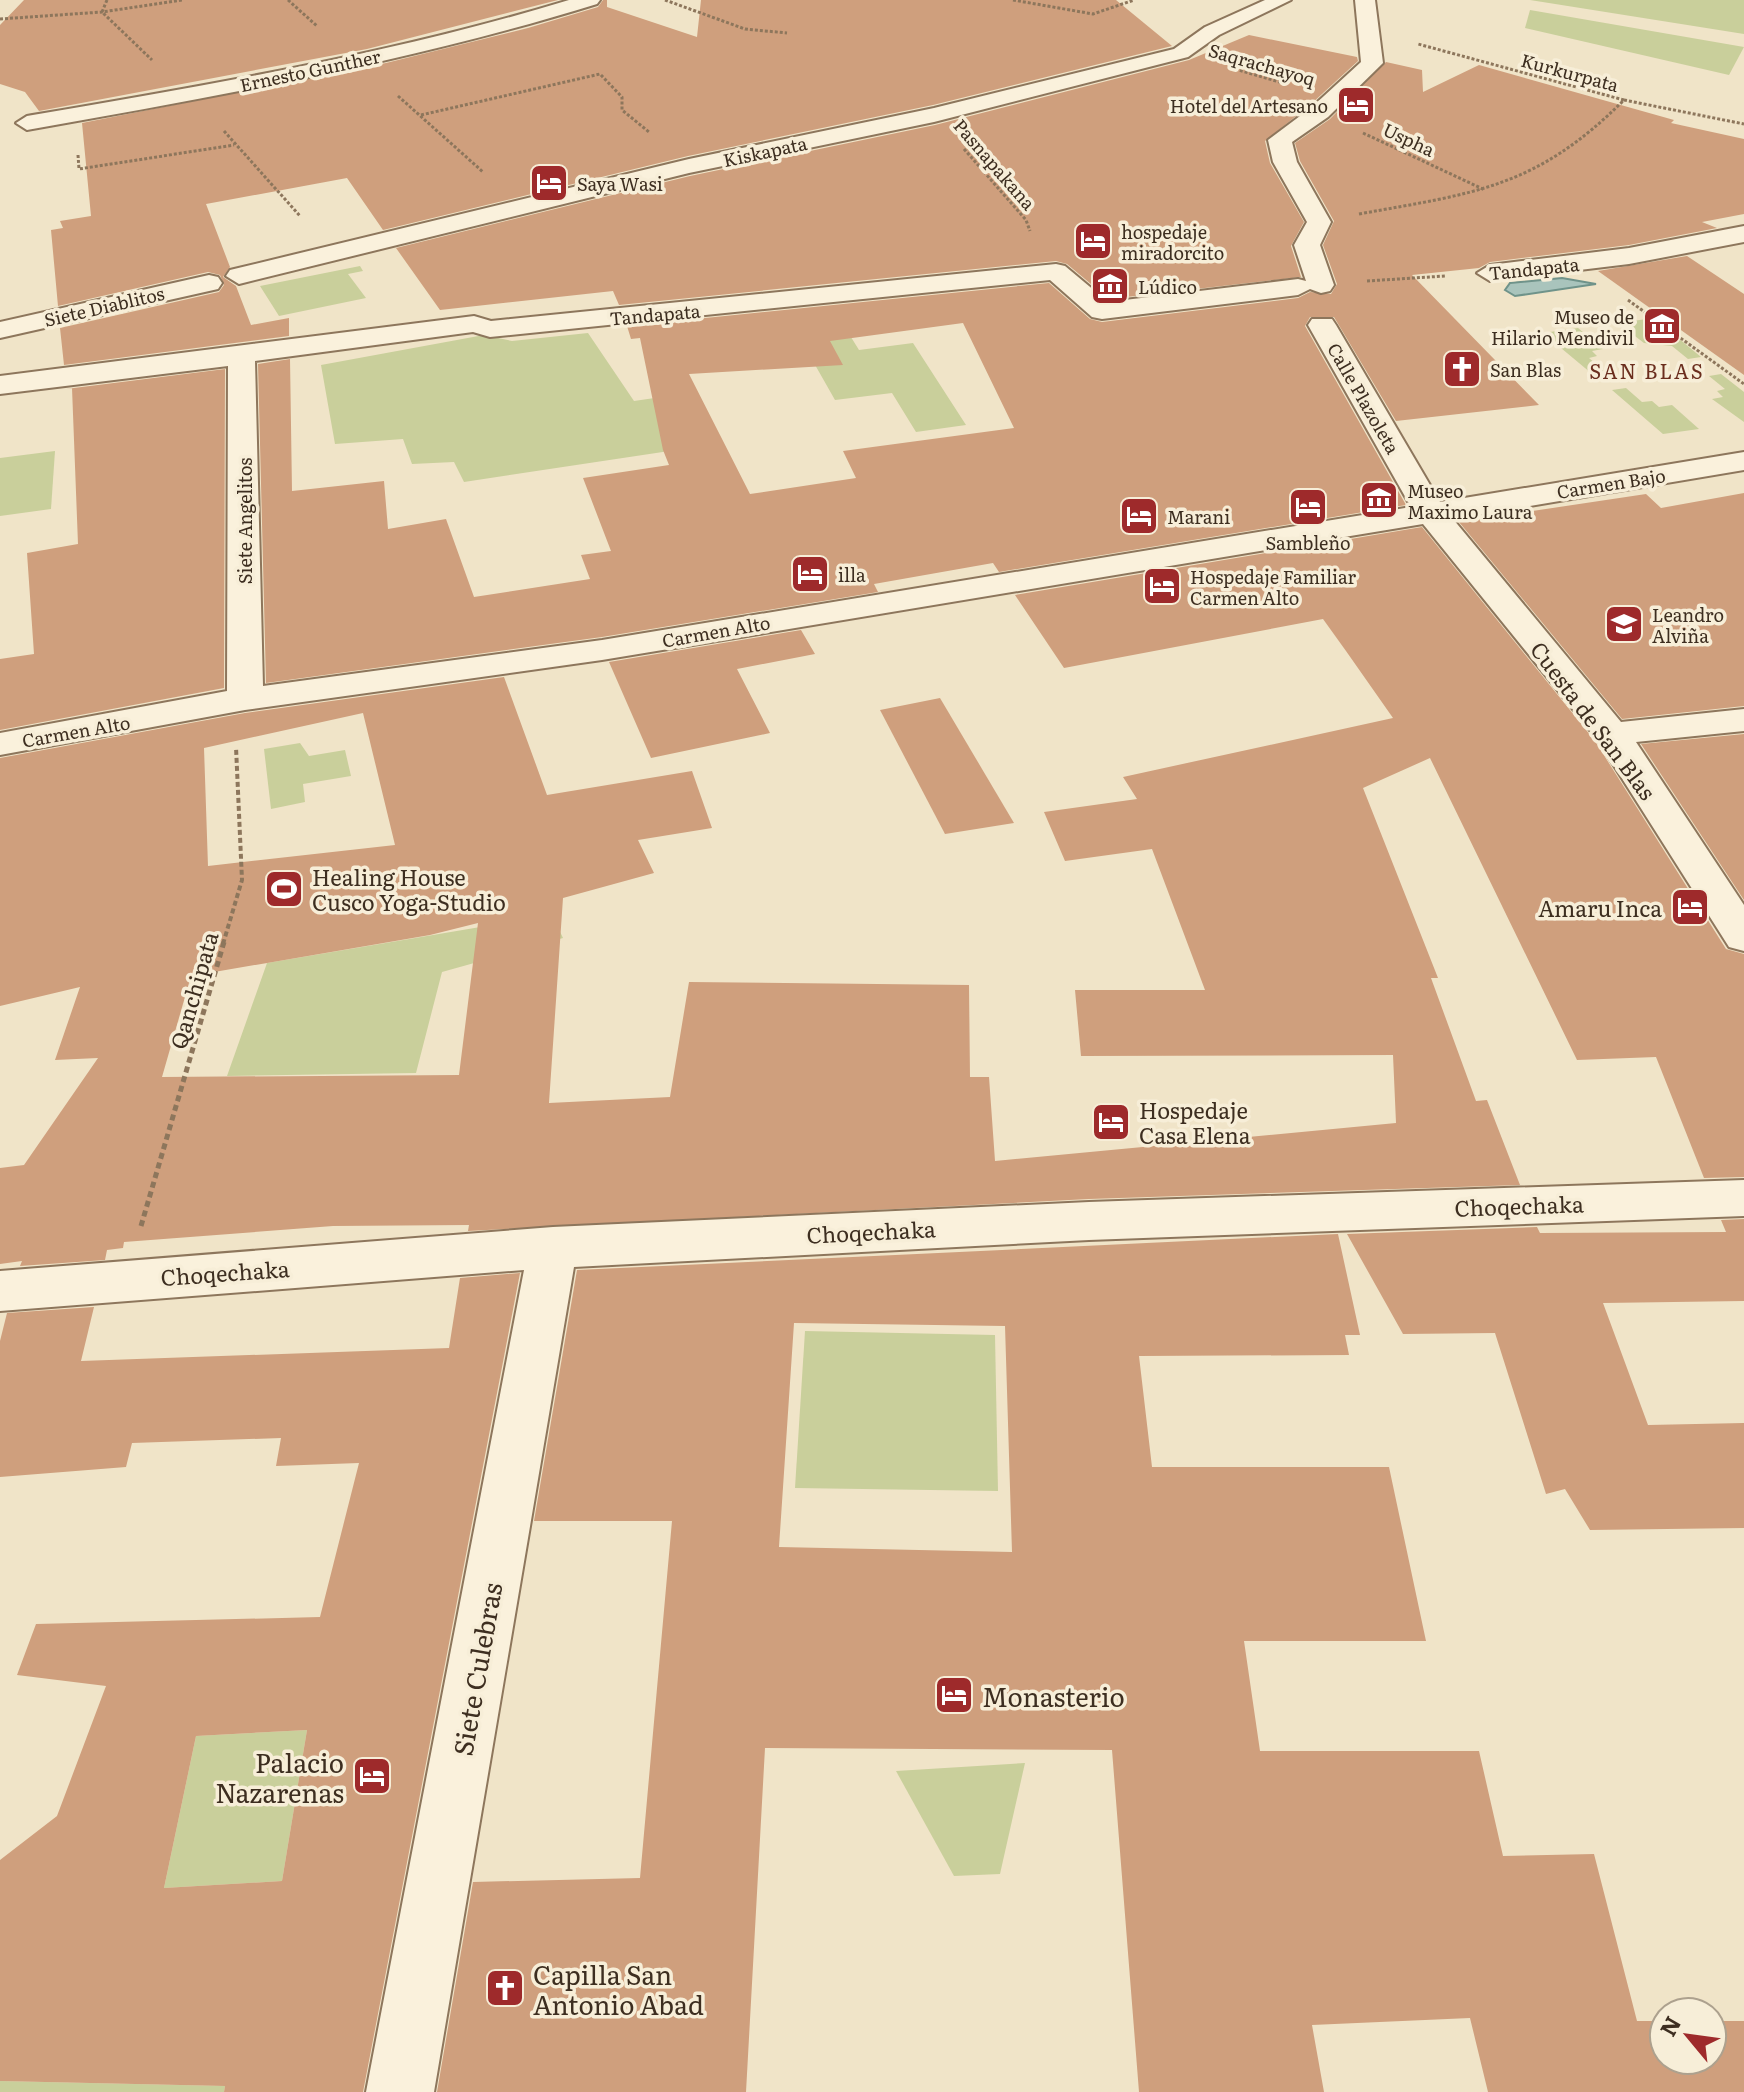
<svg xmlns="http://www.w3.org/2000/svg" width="1744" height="2092" viewBox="0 0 1744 2092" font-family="Literata,serif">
<rect width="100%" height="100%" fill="#f0e4c8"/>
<!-- green -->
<g fill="#c9cf9b">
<polygon points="1530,0 1744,0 1744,34"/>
<polygon points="1530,10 1744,47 1729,75 1525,28"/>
<polygon points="360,266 363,271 348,274 366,298 279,316 260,286"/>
<polygon points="836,313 859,350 913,343 966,425 916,432 892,393 835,400 789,319"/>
<polygon points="1654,318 1701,357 1688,359 1672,346 1644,343 1618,323"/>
<polygon points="1578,328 1603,349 1592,351 1597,356 1589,358 1604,371 1591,373 1543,333"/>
<polygon points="588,333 634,401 682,394 696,447 464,482 454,462 412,464 403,439 335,444 321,365 484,335 512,341"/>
<polygon points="1721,374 1744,392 1744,422 1712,399 1723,397 1717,391 1725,389 1709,376"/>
<polygon points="1626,388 1642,402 1652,401 1659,407 1672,405 1699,429 1663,434 1612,390"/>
<polygon points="55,451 51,509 0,516 0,458"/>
<polygon points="300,743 309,756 345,750 351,776 303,784 305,802 271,809 264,749"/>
<polygon points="552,915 563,938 442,972 416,1073 227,1076 267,963"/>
<polygon points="805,1331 995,1335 998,1491 795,1488"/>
<polygon points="307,1730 282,1881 164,1888 196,1736"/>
<polygon points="1025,1763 1000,1874 954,1876 896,1771"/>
<polygon points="0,2081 225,2086 224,2092 0,2092"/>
</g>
<!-- water -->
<polygon fill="#a9c4bc" stroke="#6f938a" stroke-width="2" points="1562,278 1596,284 1515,296 1505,290 1510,283"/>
<!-- building -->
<g fill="#cf9f7d" fill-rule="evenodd">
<polygon points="24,0 558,0 367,49 39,111 25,92 0,84 0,25"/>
<polygon points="603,0 607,0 607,7 697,37 701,0 1116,0 1172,46 933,105 688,156 383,230 347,178 206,204 230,267 223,277 236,286 251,325 289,318 289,336 64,365 60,328 219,292 224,285 220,275 208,272 58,306 51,230 63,228 60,221 91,216 82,123 386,63 528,28 598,7"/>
<polygon points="1249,35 1357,57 1358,61 1310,105 1265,141 1270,163 1304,222 1291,246 1301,277 1109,299 1067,264 1056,261 619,305 613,291 440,310 396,248 690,176 935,125 1189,60"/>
<path d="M1386 62 1422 70 1423 92 1479 65 1674 120 1671 123 1744 139V214L1702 222 1717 228 1629 245 1490 262 1479 268 1412 275 1539 405 1396 421 1334 317H1310L1305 326 1406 505 999 572 993 563 874 584 878 592 602 637 266 683 258 364 290 359 292 491 384 481 388 529 446 519 474 597 590 579 581 555 611 551 583 478 669 465 663 450 640 338 631 339 627 326 1049 283 1090 319 1102 322 1298 298 1310 292 1331 294 1337 284 1323 245 1334 221 1300 161 1295 143 1330 119ZM963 323 1014 428 843 451 856 478 750 494 689 374 843 365 830 341Z"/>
<polygon points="1687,256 1744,294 1744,375 1598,271"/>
<polygon points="225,369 224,688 0,730 0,659 34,654 27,553 78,544 72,388 66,389"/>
<polygon points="1744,493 1744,706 1622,719 1459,522 1646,494 1661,508"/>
<path d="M1422 527 1595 741 1726 949 1744 954V1177L1704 1178 1656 1057 1577 1060 1430 758 1363 788 1438 978H1431L1476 1101 1487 1100 1520 1185 1089 1199 468 1231 469 1225 333 1226 124 1242 123 1248 107 1250 105 1260 20 1266 22 1261 0 1264V1168L24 1165 98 1058 55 1060 80 987 0 1006V758L245 713 504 677 547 795 692 771 712 828 638 840 654 873 563 898 549 1103 670 1097 689 982 969 985 970 1077H989L995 1161 1396 1123 1393 1055 1081 1056 1075 990H1205L1152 849 1065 861 1044 812 1137 799 1123 777 1393 718 1346 651 1323 619 1064 668 1015 595ZM363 713 395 845 208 866 204 748ZM478 923 459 1075 162 1077 191 976 430 935Z"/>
<polygon points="801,630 815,654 737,669 770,733 651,758 609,662"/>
<polygon points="940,698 1014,823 945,834 880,710"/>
<polygon points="1744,734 1744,900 1641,744"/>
<polygon points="1744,1219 1744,1301 1603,1303 1648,1425 1744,1423 1744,1528 1590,1530 1565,1489 1546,1494 1495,1333 1403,1334 1347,1234 1537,1227 1540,1233 1726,1232 1721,1220"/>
<path d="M1338 1234 1360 1335H1345L1349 1355 1139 1356 1152 1467H1389L1426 1641H1244L1260 1751H1479L1503 1856 1594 1854 1637 2021H1664V2060H1712V2021H1744V2092H1488L1470 2018 1312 2025 1324 2092H1139L1112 1750 765 1748 746 2092H437L473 1882 640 1878 672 1521H534L577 1270ZM794 1323 1005 1326 1012 1552 779 1547Z"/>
<path d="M520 1273 363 2092H224L225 2086 0 2081V1860L57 1816 106 1686 17 1675 36 1624 320 1617 359 1463 276 1466 281 1438 132 1443 126 1467 0 1477V1341L7 1313 94 1307 81 1361 449 1348 460 1278ZM307 1730 282 1881 164 1888 196 1736Z"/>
</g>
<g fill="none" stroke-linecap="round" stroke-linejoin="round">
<!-- street casing -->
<g stroke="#8d765c" stroke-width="4">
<g id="street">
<path d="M569 0H600L597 4C410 62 219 96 27 130L16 123 27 116C209 85 392 54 569 0Z"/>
<polygon points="1265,0 1291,0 1219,35 1188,57 934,122 689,173 239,284 226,276 230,270 689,159 934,108 1174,49 1205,27"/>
<polygon points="1355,0 1375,0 1383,63 1328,117 1292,142 1297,162 1331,222 1320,245 1334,285 1330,291 1321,293 1310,289 1298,295 1102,319 1092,317 1050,280 490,337 473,332 255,361 263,686 602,640 1411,507 1308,325 1312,319 1332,319 1336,325 1440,502 1744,452 1744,470 1453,519 1621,722 1744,709 1744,731 1636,742 1744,905 1744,951 1729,947 1597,739 1423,524 602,660 245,710 0,755 0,733 227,691 228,366 0,394 0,376 474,316 491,321 1056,264 1065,266 1108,302 1298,279 1306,281 1294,245 1307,222 1273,162 1268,140 1312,107 1361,62"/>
<polygon points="1744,226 1744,242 1629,264 1490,281 1477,273 1490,265 1629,248"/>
<polygon points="209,275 218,277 222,283 218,289 0,338 0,322"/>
<polygon points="1744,1180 1744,1216 1089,1240 574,1267 434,2092 366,2092 524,1270 0,1311 0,1271 553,1227 1089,1202"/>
</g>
</g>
<!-- path-far2 -->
<g stroke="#8d765c" stroke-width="3" stroke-dasharray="3 2" stroke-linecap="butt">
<polyline points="107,0 102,12 152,60"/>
<polyline points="288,0 317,26"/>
<polyline points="665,0 745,29 787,33"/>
<polyline points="1013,0 1093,14 1134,0"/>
<polyline points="0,19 102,12 182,0"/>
<polyline points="1235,69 1283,83"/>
<polyline points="398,96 483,172"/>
<polyline points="1624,100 1744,124"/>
<polyline points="421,115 600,74 622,97 622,110 649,132"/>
<polyline points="224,131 300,216"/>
<polyline points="1363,133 1485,190"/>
<polyline points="964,149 1026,220 1030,231"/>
<polyline points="78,155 79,169 234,145"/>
<path d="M1359 214C1475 193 1536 188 1624 100L1418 44"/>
<polyline points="1367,281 1445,276"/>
<polyline points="1628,300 1744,384"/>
</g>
<!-- path-far1 -->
<polyline stroke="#8d765c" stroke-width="4" stroke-dasharray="5 3" stroke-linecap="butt" points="223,944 242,880 236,747"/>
<!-- path -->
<polyline stroke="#8d765c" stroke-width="5" stroke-dasharray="6 4" stroke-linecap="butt" points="141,1226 224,942"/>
<!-- street -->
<use href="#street" fill="#faf1dc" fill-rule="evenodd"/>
</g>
<!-- icons -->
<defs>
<g id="hotel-square" transform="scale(2)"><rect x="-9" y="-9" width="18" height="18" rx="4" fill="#9e2a2b" stroke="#f7eed8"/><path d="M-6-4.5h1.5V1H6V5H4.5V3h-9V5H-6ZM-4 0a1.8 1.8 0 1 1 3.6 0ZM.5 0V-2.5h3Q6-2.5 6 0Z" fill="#fff"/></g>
<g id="museum-square" transform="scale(2)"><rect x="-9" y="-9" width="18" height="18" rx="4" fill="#9e2a2b" stroke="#f7eed8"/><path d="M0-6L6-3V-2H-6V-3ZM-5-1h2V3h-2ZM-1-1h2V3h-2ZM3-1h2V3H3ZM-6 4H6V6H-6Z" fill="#fff"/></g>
<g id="church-square" transform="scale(2)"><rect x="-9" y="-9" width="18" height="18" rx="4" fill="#9e2a2b" stroke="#f7eed8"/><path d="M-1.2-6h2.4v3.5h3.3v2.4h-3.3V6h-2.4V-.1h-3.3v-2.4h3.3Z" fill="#fff"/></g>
<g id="school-square" transform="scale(2)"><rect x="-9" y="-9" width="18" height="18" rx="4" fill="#9e2a2b" stroke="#f7eed8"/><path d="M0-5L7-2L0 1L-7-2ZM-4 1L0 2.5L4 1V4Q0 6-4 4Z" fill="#fff"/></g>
<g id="stadium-square" transform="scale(2)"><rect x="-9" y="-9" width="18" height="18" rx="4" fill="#9e2a2b" stroke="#f7eed8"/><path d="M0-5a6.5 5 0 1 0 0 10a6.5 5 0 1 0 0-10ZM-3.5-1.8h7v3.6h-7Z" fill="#fff"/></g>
</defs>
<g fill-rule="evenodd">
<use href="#hotel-square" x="1356" y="105"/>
<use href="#hotel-square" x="549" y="183"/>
<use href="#hotel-square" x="1093" y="241"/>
<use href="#museum-square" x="1110" y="286"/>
<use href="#museum-square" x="1662" y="326"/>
<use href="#church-square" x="1462" y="369"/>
<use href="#museum-square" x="1379" y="500"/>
<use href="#hotel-square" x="1308" y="507"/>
<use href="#hotel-square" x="1139" y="516"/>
<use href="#hotel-square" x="810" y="574"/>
<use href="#hotel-square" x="1162" y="586"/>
<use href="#school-square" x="1624" y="624"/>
<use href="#stadium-square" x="284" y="889"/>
<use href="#hotel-square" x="1690" y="907"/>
<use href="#hotel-square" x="1111" y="1122"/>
<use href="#hotel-square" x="954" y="1695"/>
<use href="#hotel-square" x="372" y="1776"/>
<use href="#church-square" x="505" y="1988"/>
</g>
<g text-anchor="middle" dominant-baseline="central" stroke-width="7" stroke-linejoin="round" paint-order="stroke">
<!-- far-street labels -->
<g font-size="18" fill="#3d2e20" stroke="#f7eed8">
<text transform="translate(1262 64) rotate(16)">Saqrachayoq</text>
<text transform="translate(310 70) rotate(-12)">Ernesto Gunther</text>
<text transform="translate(1570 72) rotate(15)">Kurkurpata</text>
<text transform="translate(1409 139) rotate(25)">Uspha</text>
<text transform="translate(765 151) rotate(-12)">Kiskapata</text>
<text transform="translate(995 164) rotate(49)">Pasnapakana</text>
<text transform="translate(1534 268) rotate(-6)">Tandapata</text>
<text transform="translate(104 306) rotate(-13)">Siete Diablitos</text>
<text transform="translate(655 314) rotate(-5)">Tandapata</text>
<text transform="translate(1364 398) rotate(60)">Calle Plazoleta</text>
<text transform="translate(1611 483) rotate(-9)">Carmen Bajo</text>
<text transform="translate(244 521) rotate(-90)">Siete Angelitos</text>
<text transform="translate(716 631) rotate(-10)">Carmen Alto</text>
<text transform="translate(76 731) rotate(-10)">Carmen Alto</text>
</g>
<!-- far-poi labels -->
<g font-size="18" fill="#3d2e20" stroke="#f7eed8" text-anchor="start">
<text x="1328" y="105" text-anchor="end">Hotel del Artesano</text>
<text x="577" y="183">Saya Wasi</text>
<text x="1121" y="231">hospedaje<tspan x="1121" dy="21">miradorcito</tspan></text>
<text x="1138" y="286">Lúdico</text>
<text x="1634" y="316" text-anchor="end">Museo de<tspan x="1634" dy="21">Hilario Mendivil</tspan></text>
<text x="1490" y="369">San Blas</text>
<text x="1407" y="490">Museo<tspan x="1407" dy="21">Maximo Laura</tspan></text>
<text x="1167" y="516">Marani</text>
<text x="1308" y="542" text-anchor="middle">Sambleño</text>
<text x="838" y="574">illa</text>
<text x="1190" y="576">Hospedaje Familiar<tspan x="1190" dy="21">Carmen Alto</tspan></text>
<text x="1652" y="614">Leandro<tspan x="1652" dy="21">Alviña</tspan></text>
</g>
<!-- far-neighbourhood labels -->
<g font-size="20" letter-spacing="2" fill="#6b2e1e" stroke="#f7eed8">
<text x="1647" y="370">SAN BLAS</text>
</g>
<!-- street labels -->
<g font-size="22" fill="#3d2e20" stroke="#f7eed8">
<text transform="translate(1594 720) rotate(53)">Cuesta de San Blas</text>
<text transform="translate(193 990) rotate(-74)">Qanchipata</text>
<text transform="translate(1519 1205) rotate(-2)">Choqechaka</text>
<text transform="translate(871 1231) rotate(-3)">Choqechaka</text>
<text transform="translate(225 1272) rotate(-4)">Choqechaka</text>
</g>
<!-- poi labels -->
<g font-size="22" fill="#3d2e20" stroke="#f7eed8" text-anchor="start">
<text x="312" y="876">Healing House<tspan x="312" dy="25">Cusco Yoga-Studio</tspan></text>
<text x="1662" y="907" text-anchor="end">Amaru Inca</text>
<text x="1139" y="1109">Hospedaje<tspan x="1139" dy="25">Casa Elena</tspan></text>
</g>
<!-- near-street labels -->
<g font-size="26" fill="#3d2e20" stroke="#f7eed8">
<text transform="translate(476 1669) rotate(-80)">Siete Culebras</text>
</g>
<!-- near-poi labels -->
<g font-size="26" fill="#3d2e20" stroke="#f7eed8" text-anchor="start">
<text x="982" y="1695">Monasterio</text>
<text x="344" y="1761" text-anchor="end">Palacio<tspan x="344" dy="30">Nazarenas</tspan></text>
<text x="533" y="1973">Capilla San<tspan x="533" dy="30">Antonio Abad</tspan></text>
</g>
</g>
<!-- north arrow -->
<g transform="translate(1688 2036) rotate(299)"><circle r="38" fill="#f7eed8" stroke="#ada18e" stroke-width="2"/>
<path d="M0-6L14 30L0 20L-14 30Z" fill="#9e2a2b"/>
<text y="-12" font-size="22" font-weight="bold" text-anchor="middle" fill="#3d2e20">N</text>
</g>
</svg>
